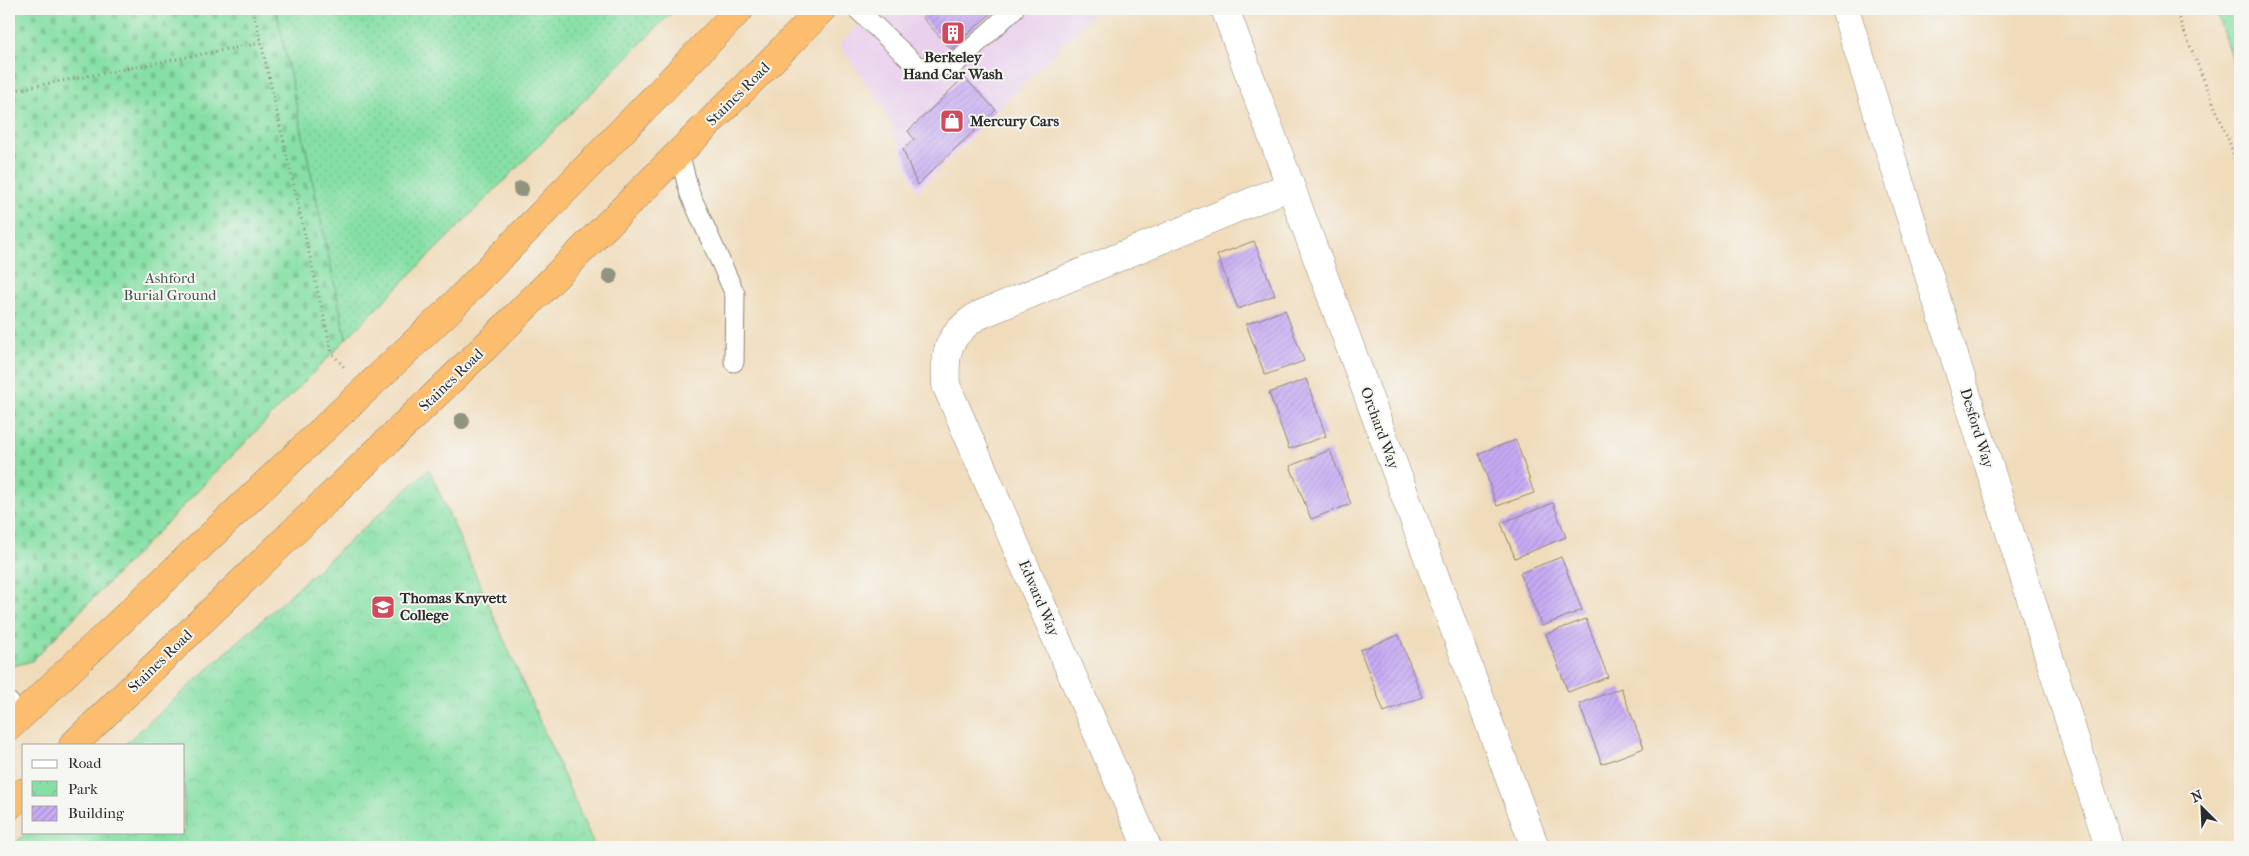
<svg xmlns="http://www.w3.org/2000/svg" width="2249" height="856" viewBox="0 0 2249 856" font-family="'IM FELL French Canon',serif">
<defs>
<pattern id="grass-dots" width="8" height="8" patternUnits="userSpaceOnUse" patternTransform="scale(1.25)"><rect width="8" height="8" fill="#86e0a5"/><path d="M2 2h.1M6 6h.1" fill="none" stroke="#74c08e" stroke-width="1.8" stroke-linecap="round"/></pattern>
<pattern id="cemetery-stones" width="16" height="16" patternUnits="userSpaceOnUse" patternTransform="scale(1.25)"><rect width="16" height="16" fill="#86e0a5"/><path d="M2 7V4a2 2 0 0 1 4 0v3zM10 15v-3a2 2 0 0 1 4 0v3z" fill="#74c08e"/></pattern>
<pattern id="park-crowns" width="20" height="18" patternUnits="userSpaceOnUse" patternTransform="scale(1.25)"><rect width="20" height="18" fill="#86e0a5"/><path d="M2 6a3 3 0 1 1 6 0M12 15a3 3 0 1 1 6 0" fill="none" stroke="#74c08e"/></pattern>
<pattern id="building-hatch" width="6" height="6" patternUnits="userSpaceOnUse" patternTransform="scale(1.25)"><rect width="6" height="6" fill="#c6aaf4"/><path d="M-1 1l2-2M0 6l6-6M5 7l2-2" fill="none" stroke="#aa92d1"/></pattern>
</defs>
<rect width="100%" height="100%" fill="#f6f6f2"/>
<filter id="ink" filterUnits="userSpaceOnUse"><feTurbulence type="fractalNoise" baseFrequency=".02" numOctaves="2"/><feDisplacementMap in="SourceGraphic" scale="10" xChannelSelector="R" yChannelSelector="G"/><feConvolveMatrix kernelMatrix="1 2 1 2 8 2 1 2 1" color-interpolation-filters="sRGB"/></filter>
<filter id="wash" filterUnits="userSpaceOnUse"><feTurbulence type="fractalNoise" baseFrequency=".0096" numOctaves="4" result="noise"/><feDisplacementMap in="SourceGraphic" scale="20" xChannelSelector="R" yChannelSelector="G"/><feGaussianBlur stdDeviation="1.12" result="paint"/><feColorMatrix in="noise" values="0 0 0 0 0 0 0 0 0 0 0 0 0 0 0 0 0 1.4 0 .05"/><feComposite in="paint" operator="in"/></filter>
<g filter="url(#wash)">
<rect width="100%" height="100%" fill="#f0dcbb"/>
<!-- built -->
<polygon fill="#e9d1ed" points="875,9 1098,9 917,192 883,107 839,45"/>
<!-- grass -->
<g fill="url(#grass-dots)" stroke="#588668">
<polygon points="276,9 675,9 346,339"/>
<polygon points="2215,9 2240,9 2240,84"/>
</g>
<!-- cemetery -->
<polygon fill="url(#cemetery-stones)" stroke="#588668" points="9,9 276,9 346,339 32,661 9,667"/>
<!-- park -->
<polygon fill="url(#park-crowns)" stroke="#588668" points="429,469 595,847 11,847 27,832 184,832 184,745 124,745"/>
<g id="blocks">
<!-- building -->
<g fill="url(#building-hatch)">
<polygon points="931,9 996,9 951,49 922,17"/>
<polygon points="964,77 996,110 917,185 903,149 914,139 908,131"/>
<polygon points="1254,241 1275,295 1238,309 1217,255"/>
<polygon points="1285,310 1304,361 1265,375 1246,324"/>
<polygon points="1306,379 1326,436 1289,449 1269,393"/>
<polygon points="1516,440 1534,493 1497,506 1479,453"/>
<polygon points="1330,450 1351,504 1311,519 1290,466"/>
<polygon points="1553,503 1566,537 1515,558 1501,523"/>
<polygon points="1561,557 1582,610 1542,626 1520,573"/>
<polygon points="1586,619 1608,677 1568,692 1546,634"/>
<polygon points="1399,635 1422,697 1384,712 1360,650"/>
<polygon points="1621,688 1644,748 1602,764 1579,704"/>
</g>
</g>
</g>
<g filter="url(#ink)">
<use href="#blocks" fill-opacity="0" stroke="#8e8473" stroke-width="1"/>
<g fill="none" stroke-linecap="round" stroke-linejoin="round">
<!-- lane casing -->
<g stroke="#8e8473" stroke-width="21">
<g id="lane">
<polyline points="857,9 918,67 954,65 1014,9"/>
<polyline points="679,153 690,194 735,294 734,362"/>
<polyline points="9,702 20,716"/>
</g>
</g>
<!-- street casing -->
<g stroke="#8e8473" stroke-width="29">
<g id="street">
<polyline points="1225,9 1535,847"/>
<polyline points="1845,9 2109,847"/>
<path d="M1147 847 946 385C944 350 948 336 977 316L1290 186"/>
</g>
</g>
<!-- highway casing -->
<g stroke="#8e8473" stroke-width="29">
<g id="highway">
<polyline points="9,727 446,313 740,9"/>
<polyline points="73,745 487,345 823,9"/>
<polyline points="9,806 24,792"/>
</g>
</g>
<!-- path -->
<g stroke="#8e8473" stroke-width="3" stroke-dasharray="1 4" stroke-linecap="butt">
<polyline points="2175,9 2231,146 2240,180"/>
<polyline points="260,38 332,353 344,367"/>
<polyline points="9,91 261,43 253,9"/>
</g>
<!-- lane -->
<use href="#lane" stroke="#fff" stroke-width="19"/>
<!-- street -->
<use href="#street" stroke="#fff" stroke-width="28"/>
<!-- highway -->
<use href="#highway" stroke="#fcbd6e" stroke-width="28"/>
</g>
<!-- trees -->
<g fill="#90937d">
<circle cx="521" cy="189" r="8"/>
<circle cx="610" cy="276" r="8"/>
<circle cx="462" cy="421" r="8"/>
</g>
</g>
<!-- icons -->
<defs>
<g id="building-square" transform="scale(1.25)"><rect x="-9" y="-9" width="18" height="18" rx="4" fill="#d1495b" stroke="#f6f6f2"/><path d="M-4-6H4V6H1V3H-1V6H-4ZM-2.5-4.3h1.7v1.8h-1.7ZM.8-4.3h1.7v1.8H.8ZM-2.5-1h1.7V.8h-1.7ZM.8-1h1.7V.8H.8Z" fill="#fff"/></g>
<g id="shop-square" transform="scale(1.25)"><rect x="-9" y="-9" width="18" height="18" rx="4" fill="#d1495b" stroke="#f6f6f2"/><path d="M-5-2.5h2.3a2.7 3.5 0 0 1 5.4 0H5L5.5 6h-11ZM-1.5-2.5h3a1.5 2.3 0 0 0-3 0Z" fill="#fff"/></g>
<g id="school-square" transform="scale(1.25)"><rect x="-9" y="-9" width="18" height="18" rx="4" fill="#d1495b" stroke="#f6f6f2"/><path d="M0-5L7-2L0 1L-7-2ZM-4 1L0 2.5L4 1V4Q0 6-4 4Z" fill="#fff"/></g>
</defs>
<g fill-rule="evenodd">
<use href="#building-square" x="953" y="33"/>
<use href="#shop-square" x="952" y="121"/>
<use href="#school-square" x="383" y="607"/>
</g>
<g text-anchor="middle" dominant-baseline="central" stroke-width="4" stroke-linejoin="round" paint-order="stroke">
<!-- poi labels -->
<g font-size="15" font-weight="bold" fill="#2b2b2b" stroke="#f6f6f2" text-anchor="start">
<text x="953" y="57" text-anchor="middle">Berkeley<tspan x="953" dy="17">Hand Car Wash</tspan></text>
<text x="970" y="121">Mercury Cars</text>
<text x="400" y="598">Thomas Knyvett<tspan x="400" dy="17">College</tspan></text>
</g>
<!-- street labels -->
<g font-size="15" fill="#2b2b2b" stroke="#f6f6f2">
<text transform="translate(738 94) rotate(-45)">Staines Road</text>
<text transform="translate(451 380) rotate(-44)">Staines Road</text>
<text transform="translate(1380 428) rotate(70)">Orchard Way</text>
<text transform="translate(1977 428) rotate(73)">Desford Way</text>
<text transform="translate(1039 598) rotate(67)">Edward Way</text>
<text transform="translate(160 661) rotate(-44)">Staines Road</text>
</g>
<!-- park labels -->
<g font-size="15" fill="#42584a" stroke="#f6f6f2">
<text x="170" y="278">Ashford<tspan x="170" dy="17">Burial Ground</tspan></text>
</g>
</g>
<!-- margin -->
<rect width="2249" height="856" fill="none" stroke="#f6f6f2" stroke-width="30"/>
<!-- legend -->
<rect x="22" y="744" width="162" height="90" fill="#f6f6f2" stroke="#a5a5a2"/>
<rect x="32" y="760" width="25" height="8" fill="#ffffff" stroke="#a5a5a2"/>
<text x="68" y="768" font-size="15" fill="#2b2b2b">Road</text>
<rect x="32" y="781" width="25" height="15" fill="url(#park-crowns)" stroke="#a5a5a2"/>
<text x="68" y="794" font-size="15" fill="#2b2b2b">Park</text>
<rect x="32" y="806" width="25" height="15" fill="url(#building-hatch)" stroke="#a5a5a2"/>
<text x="68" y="818" font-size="15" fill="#2b2b2b">Building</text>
<!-- north arrow -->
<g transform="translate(2202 808) rotate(336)" stroke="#f6f6f2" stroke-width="4" paint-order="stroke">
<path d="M0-4L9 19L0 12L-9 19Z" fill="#2b2b2b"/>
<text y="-8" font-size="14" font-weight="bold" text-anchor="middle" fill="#2b2b2b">N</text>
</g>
</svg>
